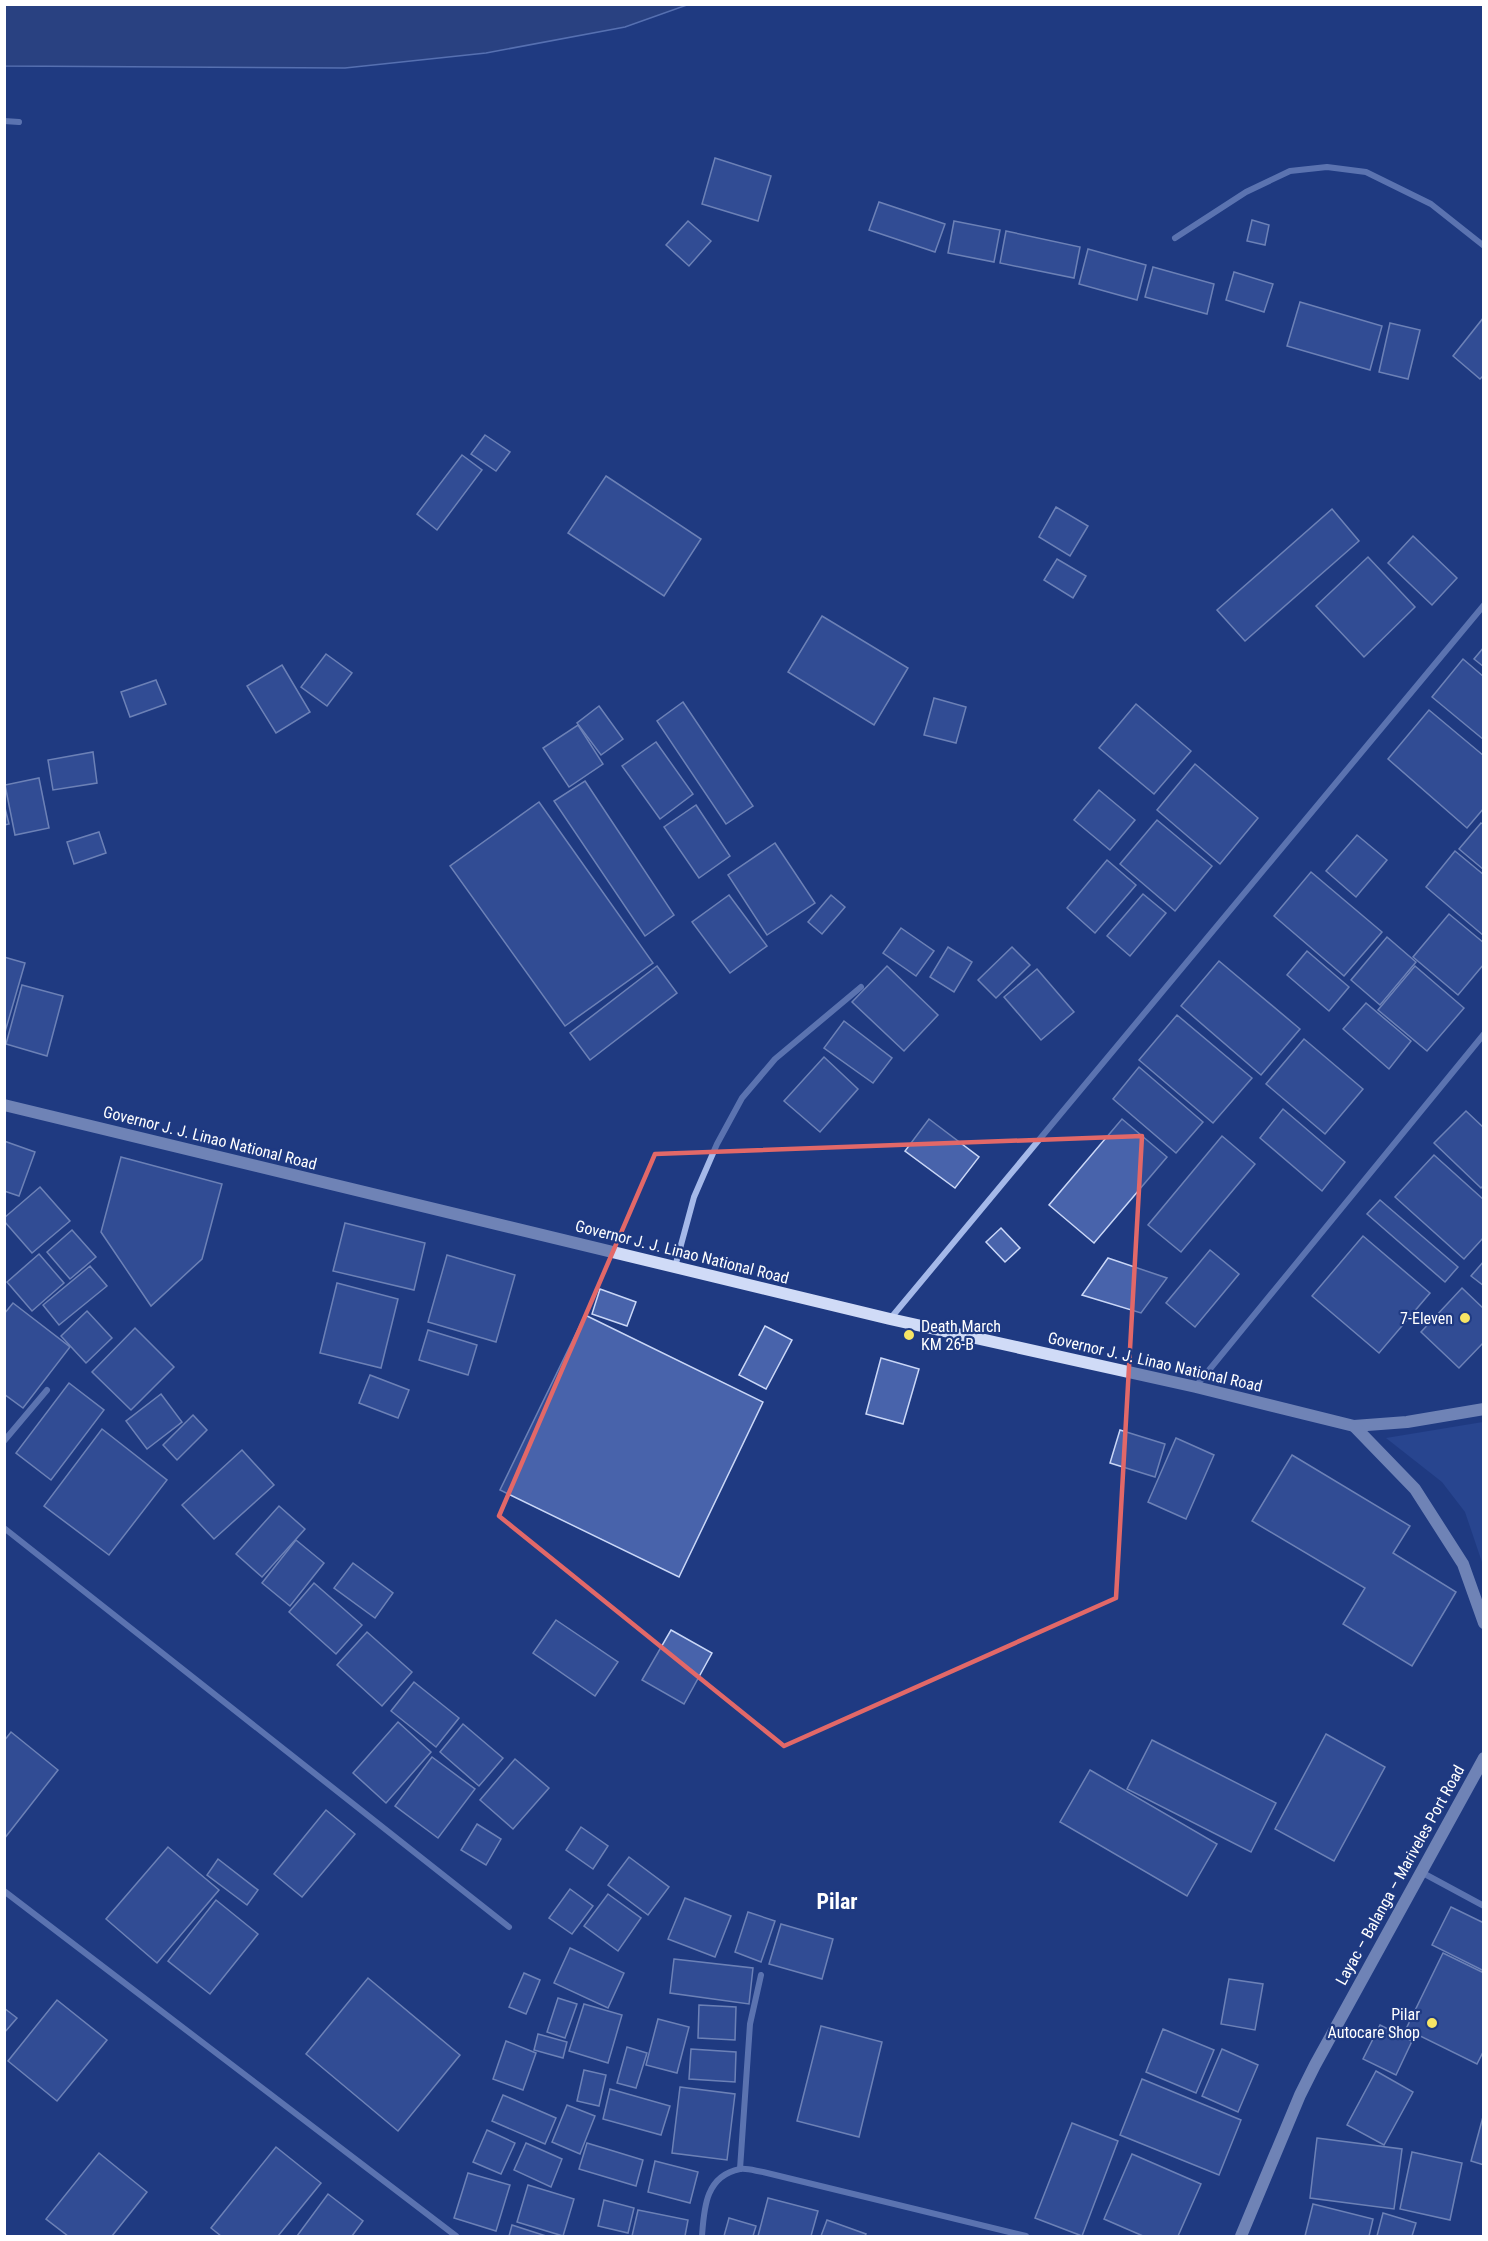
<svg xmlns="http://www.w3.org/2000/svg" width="1488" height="2241" viewBox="0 0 1488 2241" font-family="'Roboto Condensed',sans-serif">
<rect width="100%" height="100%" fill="#1f3a82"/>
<!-- green -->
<polygon fill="#3352a0" points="1483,1422 1484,1422 1483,1565 1465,1512 1442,1482 1386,1438"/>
<!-- water -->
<polygon fill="#374b80" stroke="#99b1ea" stroke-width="1.5" points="5,4 687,4 687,5 625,27 486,53 345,68 5,66"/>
<!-- building -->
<g fill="#4863ab" stroke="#cad7f7" stroke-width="1.5">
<polygon points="715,158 771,176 758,221 702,204"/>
<polygon points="879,202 945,224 935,252 869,230"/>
<polygon points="1252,220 1269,225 1265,245 1247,241"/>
<polygon points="688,221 711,241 689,266 666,245"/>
<polygon points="954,221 1000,230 994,262 948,253"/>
<polygon points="1006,231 1080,247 1074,278 1000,263"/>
<polygon points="1088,249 1146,265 1137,300 1079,284"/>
<polygon points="1153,267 1214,284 1207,314 1145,297"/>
<polygon points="1234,272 1273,284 1264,312 1226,300"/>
<polygon points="1300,302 1382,326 1370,370 1287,346"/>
<polygon points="1484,317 1484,375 1480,379 1453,356"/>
<polygon points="1390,323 1420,330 1408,379 1379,372"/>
<polygon points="485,435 510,452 496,471 471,454"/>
<polygon points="462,455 482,470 437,530 417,514"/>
<polygon points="606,476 701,539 664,596 568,533"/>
<polygon points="1056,507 1088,526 1070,556 1039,537"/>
<polygon points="1332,509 1359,541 1245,641 1217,610"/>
<polygon points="1413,536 1457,578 1432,605 1388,563"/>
<polygon points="1368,557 1415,607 1364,657 1316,606"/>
<polygon points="1057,559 1086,576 1073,598 1044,580"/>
<polygon points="822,616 908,668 874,725 788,672"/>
<polygon points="1484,647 1484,667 1474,659"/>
<polygon points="326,654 352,673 327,706 301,687"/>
<polygon points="1463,659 1484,677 1484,740 1432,697"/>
<polygon points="282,665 310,712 276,733 247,686"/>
<polygon points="156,680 166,704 130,717 121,692"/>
<polygon points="934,698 966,707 956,743 924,735"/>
<polygon points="683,702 753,806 726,824 657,721"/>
<polygon points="1136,704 1191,751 1154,794 1099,748"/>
<polygon points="599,706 623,739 601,755 577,723"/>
<polygon points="1429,710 1484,756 1484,808 1467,828 1388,759"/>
<polygon points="578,725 603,764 569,787 543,748"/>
<polygon points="656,742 693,794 660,819 622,766"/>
<polygon points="93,752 97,783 53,790 48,760"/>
<polygon points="1195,764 1258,818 1220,864 1157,810"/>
<polygon points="39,778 49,828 15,835 5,785"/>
<polygon points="585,781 674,915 645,936 554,801"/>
<polygon points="1099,790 1135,820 1110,850 1074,820"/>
<polygon points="539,802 653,963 565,1026 450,866"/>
<polygon points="4,804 9,824 4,825"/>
<polygon points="696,805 730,856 699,878 664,827"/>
<polygon points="1157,820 1212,866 1175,911 1120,864"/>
<polygon points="1481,823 1484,825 1484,870 1459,849"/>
<polygon points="99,832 106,853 74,864 67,842"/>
<polygon points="1357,835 1387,860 1356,897 1326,871"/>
<polygon points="775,843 815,903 767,935 728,875"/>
<polygon points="1455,851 1484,875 1484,936 1426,887"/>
<polygon points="1107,860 1136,885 1095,933 1067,908"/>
<polygon points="1311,872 1382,932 1344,976 1274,916"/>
<polygon points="1143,894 1166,913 1130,956 1107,936"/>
<polygon points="729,895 767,946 730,973 692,922"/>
<polygon points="831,895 845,907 822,934 808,922"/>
<polygon points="1449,914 1484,943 1484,964 1458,995 1413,957"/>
<polygon points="901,928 934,951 916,976 883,953"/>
<polygon points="1387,937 1416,962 1380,1005 1351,980"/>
<polygon points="948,947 972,962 954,992 930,977"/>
<polygon points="1012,947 1030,965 996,998 978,980"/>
<polygon points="1307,951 1349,987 1329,1011 1287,975"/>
<polygon points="4,957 25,963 5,1032 4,1032"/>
<polygon points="1219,961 1300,1029 1261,1075 1181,1006"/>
<polygon points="657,966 677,993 590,1060 570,1033"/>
<polygon points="887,966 938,1015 904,1051 852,1002"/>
<polygon points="1415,966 1464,1008 1427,1051 1378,1010"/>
<polygon points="1037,969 1074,1012 1041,1040 1004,997"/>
<polygon points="22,985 63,996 47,1056 6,1044"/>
<polygon points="1366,1003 1411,1041 1389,1069 1343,1029"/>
<polygon points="1177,1015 1252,1078 1213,1123 1139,1060"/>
<polygon points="844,1021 892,1058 873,1083 824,1048"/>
<polygon points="1304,1039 1363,1089 1325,1134 1266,1084"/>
<polygon points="824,1057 858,1089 820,1132 784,1101"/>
<polygon points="1139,1067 1203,1122 1176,1153 1113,1099"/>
<polygon points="1283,1109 1345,1162 1322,1191 1260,1138"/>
<polygon points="1466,1111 1484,1128 1484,1185 1481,1188 1434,1143"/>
<polygon points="929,1119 979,1157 955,1188 905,1151"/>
<polygon points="1122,1119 1167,1157 1094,1243 1049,1205"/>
<polygon points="1222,1136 1255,1164 1181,1252 1148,1225"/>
<polygon points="4,1141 35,1152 19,1196 4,1191"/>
<polygon points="1434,1155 1484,1200 1484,1237 1464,1259 1395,1197"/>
<polygon points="121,1157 222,1184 202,1259 151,1306 101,1232"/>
<polygon points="40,1187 70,1221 32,1253 4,1221 4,1218"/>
<polygon points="1380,1200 1458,1267 1445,1282 1367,1214"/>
<polygon points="345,1223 425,1243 414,1290 333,1271"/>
<polygon points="1001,1228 1020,1248 1005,1262 986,1242"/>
<polygon points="72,1230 96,1257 70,1279 47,1252"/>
<polygon points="1363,1236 1430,1293 1379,1353 1312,1296"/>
<polygon points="1210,1250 1239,1274 1195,1327 1166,1303"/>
<polygon points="39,1254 64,1283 32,1311 7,1282"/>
<polygon points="447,1255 515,1275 496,1342 428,1322"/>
<polygon points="1108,1258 1167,1278 1141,1313 1082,1295"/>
<polygon points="1484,1261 1484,1286 1471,1276"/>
<polygon points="90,1266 107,1286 59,1325 43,1305"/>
<polygon points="337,1283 398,1299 381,1368 320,1353"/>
<polygon points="1462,1288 1484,1309 1484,1342 1459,1368 1421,1332"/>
<polygon points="600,1289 636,1302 627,1326 592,1314"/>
<polygon points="13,1303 70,1347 23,1408 4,1394 4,1314"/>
<polygon points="87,1311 112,1338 86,1363 61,1336"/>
<polygon points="585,1315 763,1402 679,1577 500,1490"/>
<polygon points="765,1326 792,1340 766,1389 739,1375"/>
<polygon points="135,1328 174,1367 131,1410 92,1372"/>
<polygon points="428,1330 477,1345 468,1375 419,1360"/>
<polygon points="881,1358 919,1369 903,1424 866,1414"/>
<polygon points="370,1375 409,1390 398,1418 359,1403"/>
<polygon points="69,1383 104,1410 51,1480 16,1453"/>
<polygon points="161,1394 182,1422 147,1449 126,1421"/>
<polygon points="193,1415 207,1430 177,1460 163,1445"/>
<polygon points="102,1429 167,1480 109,1555 44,1506"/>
<polygon points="1120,1430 1165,1444 1155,1477 1110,1463"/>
<polygon points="1176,1438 1214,1455 1186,1519 1148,1502"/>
<polygon points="242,1450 274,1485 214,1539 182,1505"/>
<polygon points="1292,1455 1410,1526 1393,1553 1456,1592 1412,1666 1343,1624 1365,1588 1252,1521"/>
<polygon points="279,1506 305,1529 262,1577 236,1554"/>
<polygon points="296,1540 324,1563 290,1606 262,1583"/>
<polygon points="353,1563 393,1593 375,1618 334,1588"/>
<polygon points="314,1583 362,1625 336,1654 289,1612"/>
<polygon points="556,1620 618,1662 595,1696 533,1653"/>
<polygon points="671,1630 712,1653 684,1704 642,1680"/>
<polygon points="367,1632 412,1672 382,1706 337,1665"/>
<polygon points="414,1682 459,1718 436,1747 391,1711"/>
<polygon points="398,1722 431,1752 386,1803 353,1773"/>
<polygon points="463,1724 503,1758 479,1786 440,1752"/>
<polygon points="11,1732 58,1770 4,1839 4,1741"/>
<polygon points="1326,1734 1385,1767 1334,1861 1275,1829"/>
<polygon points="1152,1740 1276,1803 1251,1852 1127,1789"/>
<polygon points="432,1757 475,1789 438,1838 395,1806"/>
<polygon points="515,1759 549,1788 513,1829 480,1800"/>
<polygon points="1090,1770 1217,1844 1187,1896 1060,1822"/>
<polygon points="326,1810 355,1834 302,1897 274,1874"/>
<polygon points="477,1824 501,1839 486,1865 461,1850"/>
<polygon points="581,1827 608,1846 593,1869 566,1850"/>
<polygon points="168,1847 219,1890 157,1963 106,1919"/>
<polygon points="629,1857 669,1887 648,1915 608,1885"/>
<polygon points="218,1859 258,1890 247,1905 207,1875"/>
<polygon points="570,1889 593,1906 572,1934 549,1918"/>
<polygon points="608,1894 641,1918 618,1951 584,1926"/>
<polygon points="685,1898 731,1916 715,1957 668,1939"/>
<polygon points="216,1900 258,1934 210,1994 168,1961"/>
<polygon points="1451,1907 1484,1923 1484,1971 1432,1945"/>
<polygon points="748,1912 775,1921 761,1962 735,1952"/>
<polygon points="781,1924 833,1939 822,1979 769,1964"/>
<polygon points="570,1948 624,1973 608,2008 554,1983"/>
<polygon points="1443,1953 1484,1973 1484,2050 1477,2064 1406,2029"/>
<polygon points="674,1959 753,1968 749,2004 670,1993"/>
<polygon points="524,1973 540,1980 526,2014 509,2007"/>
<polygon points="368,1978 460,2055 398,2131 306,2054"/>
<polygon points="1229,1979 1263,1984 1255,2030 1221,2024"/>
<polygon points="558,1998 577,2004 565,2038 547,2032"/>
<polygon points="57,2000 107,2040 57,2101 8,2061"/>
<polygon points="584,2004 622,2015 608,2063 569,2051"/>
<polygon points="699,2005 736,2007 735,2040 698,2038"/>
<polygon points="4,2008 17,2018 4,2033"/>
<polygon points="658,2019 689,2027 677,2073 646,2065"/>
<polygon points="1380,2025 1412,2041 1396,2075 1363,2059"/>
<polygon points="821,2026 882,2042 859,2137 797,2121"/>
<polygon points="1163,2029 1214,2050 1196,2093 1146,2072"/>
<polygon points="538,2034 567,2042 563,2058 534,2050"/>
<polygon points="506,2041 536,2053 523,2090 493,2079"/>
<polygon points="627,2047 647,2053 636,2088 617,2083"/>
<polygon points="691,2049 736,2052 735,2082 689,2079"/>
<polygon points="1222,2049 1258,2065 1238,2112 1202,2096"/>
<polygon points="584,2070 606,2075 599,2106 577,2101"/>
<polygon points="1376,2071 1413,2092 1384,2145 1347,2125"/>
<polygon points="1142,2079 1241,2120 1219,2175 1120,2135"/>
<polygon points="680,2087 735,2094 727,2160 672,2153"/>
<polygon points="610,2089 670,2106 661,2135 603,2119"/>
<polygon points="503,2095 556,2118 545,2144 492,2121"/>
<polygon points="567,2105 595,2116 580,2154 552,2142"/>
<polygon points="1484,2113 1484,2165 1471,2161"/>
<polygon points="1072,2123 1118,2141 1082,2236 1035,2218"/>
<polygon points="487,2130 515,2143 501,2174 473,2162"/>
<polygon points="1317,2138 1402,2149 1394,2209 1310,2198"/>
<polygon points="526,2143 562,2159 551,2187 514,2170"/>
<polygon points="587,2143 643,2160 636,2186 579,2169"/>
<polygon points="276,2147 321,2183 278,2236 221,2236 211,2228"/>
<polygon points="1412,2152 1462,2163 1450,2220 1400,2209"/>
<polygon points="99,2153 147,2192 112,2236 68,2236 46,2219"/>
<polygon points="1132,2154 1201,2184 1178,2236 1143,2236 1104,2219"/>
<polygon points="655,2161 698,2172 690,2203 648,2192"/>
<polygon points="468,2173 510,2185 496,2231 454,2218"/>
<polygon points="528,2185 574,2199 563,2236 517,2222"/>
<polygon points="328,2194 363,2221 352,2236 297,2236"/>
<polygon points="768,2198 818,2211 811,2236 758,2236"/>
<polygon points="604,2200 634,2208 628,2233 598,2226"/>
<polygon points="1313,2204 1373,2219 1369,2236 1305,2236"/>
<polygon points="638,2210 688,2220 685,2236 632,2236"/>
<polygon points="1383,2213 1416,2223 1412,2236 1377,2236"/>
<polygon points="729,2218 756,2226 753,2236 724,2236"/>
<polygon points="827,2220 866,2234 865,2236 821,2236"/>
<polygon points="512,2225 546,2236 509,2236"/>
</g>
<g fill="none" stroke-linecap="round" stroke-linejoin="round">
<!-- street -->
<g stroke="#a5b9e9" stroke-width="6">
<polyline points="4,121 19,122"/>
<polyline points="1175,238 1246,192 1290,171 1327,167 1366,172 1431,204 1484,246"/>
<polyline points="675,1267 694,1197 717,1144 742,1098 775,1059 861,987"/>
<polyline points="890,1319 1484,605"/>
<polyline points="1196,1386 1484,1034"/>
<polyline points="4,1441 47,1390"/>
<polyline points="4,1528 509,1927"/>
<polyline points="1421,1872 1484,1906"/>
<polyline points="4,1891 456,2236"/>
<polyline points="740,2169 750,2024 761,1975"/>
<path d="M702 2236C704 2209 705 2176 740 2169 747 2168 756 2171 763 2172L1026 2236"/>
</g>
<!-- secondary -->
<g stroke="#d0dbf7" stroke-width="12">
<polyline points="4,1105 890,1319 1196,1387 1354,1426 1407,1422 1484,1409"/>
<polyline points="1354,1426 1415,1489 1463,1564 1484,1623"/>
<polyline points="1241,2236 1300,2095 1315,2065 1484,1758"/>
</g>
</g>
<!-- marked area -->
<path d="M0 0H1488V2241H0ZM1142 1136 1116 1598 784 1746 499 1516 655 1154Z" fill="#1f3a82" fill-opacity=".55" fill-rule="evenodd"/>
<path fill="none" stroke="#e26868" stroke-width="4.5" stroke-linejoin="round" d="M1142 1136 1116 1598 784 1746 499 1516 655 1154Z"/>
<!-- markers -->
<g fill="#f7e565" stroke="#1f3a82" stroke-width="2">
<circle cx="1465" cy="1318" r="6"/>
<circle cx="909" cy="1335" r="6"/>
<circle cx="1432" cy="2023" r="6"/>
</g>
<g text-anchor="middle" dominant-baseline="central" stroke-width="4.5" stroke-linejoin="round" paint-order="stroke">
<!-- street labels -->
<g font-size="16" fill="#fff" stroke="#1f3a82">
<text transform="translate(210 1138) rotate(14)">Governor J. J. Linao National Road</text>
<text transform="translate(682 1252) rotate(14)">Governor J. J. Linao National Road</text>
<text transform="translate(1155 1362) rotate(13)">Governor J. J. Linao National Road</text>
<text transform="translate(1400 1875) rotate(-61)">Layac – Balanga – Mariveles Port Road</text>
</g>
<!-- poi labels -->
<g font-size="16" fill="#fff" stroke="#1f3a82" text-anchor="end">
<text x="1453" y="1318">7-Eleven</text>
<text x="921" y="1326" text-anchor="start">Death March<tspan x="921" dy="18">KM 26-B</tspan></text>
<text x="1420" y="2014">Pilar<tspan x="1420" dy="18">Autocare Shop</tspan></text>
</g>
<!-- district labels -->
<g font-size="22" font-weight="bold" fill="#fff" stroke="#1f3a82">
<text x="837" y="1901">Pilar</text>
</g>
</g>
<!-- border -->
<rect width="1488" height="2241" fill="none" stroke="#ffffff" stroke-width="12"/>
</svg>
